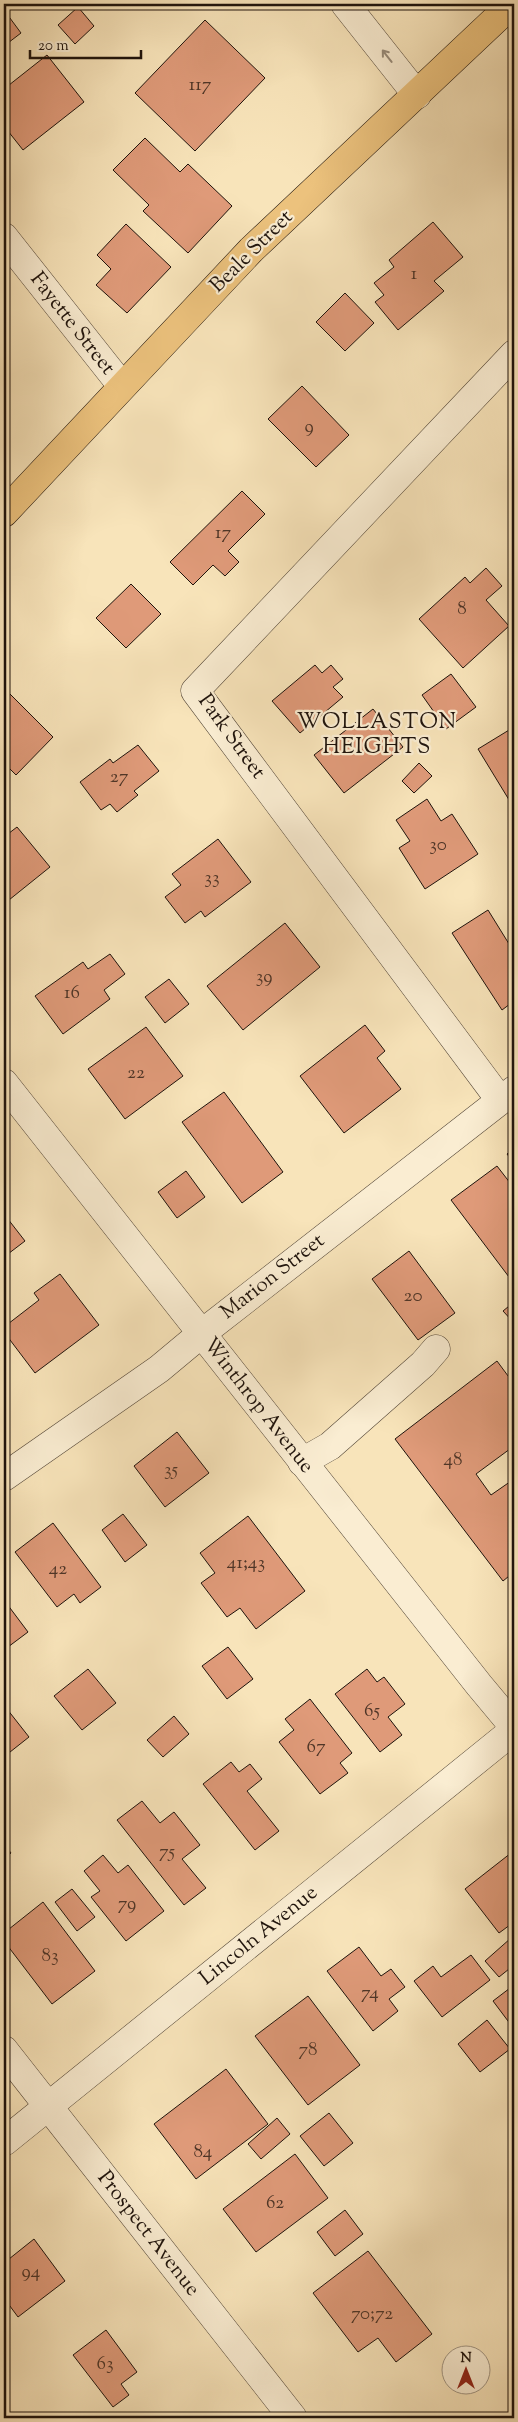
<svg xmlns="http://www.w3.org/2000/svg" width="518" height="2422" viewBox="0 0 518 2422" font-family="'Sorts Mill Goudy',serif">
<rect width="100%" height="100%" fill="#f8e4ba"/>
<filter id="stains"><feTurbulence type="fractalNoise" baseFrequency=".004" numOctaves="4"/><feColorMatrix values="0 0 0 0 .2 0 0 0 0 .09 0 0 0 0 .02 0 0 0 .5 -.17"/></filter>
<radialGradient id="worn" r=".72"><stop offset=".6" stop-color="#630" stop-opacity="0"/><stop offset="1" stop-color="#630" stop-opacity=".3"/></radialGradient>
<!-- building -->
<g fill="#df9a79" stroke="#1e130c">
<polygon points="78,7 94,26 75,44 58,25"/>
<polygon points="4,10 21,33 4,46"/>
<polygon points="205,20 265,78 195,151 135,93"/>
<polygon points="47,55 84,102 23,150 4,126 4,89"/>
<polygon points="145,138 180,172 188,164 232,206 188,253 143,211 149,205 113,170"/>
<polygon points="433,222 463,257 434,281 444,291 398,330 375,302 384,295 374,283 394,267 389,260"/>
<polygon points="126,224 171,267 127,313 96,285 111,269 97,255"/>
<polygon points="345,293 374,323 345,351 316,322"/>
<polygon points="302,386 349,435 316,467 268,419"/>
<polygon points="242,491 265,514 228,551 239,562 225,576 213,565 193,585 170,562"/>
<polygon points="486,568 502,586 486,600 509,626 463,668 419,619 465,577 470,583"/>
<polygon points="131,584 161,614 126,648 96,618"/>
<polygon points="315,665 322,673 331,665 343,679 333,687 343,697 300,733 272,701"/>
<polygon points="451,674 476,707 446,729 422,695"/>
<polygon points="4,688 53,737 16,775 4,763"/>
<polygon points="373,709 403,747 344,793 314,755"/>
<polygon points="514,727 514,808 478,749"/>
<polygon points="138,745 159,771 134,791 138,795 117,812 110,804 101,810 80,782 110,759 113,763"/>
<polygon points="419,763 432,776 414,793 402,781"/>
<polygon points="427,799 441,821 452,814 478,854 425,889 399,848 410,841 396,820"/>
<polygon points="17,827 50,867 4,904 4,837"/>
<polygon points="218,839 251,882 205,917 201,911 185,923 165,897 181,885 172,874"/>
<polygon points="488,910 514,952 514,1001 502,1010 452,933"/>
<polygon points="285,923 320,967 243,1030 207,986"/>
<polygon points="110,954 125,974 104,990 110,999 63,1034 35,996 83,962 88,969"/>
<polygon points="169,979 189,1004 165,1023 145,997"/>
<polygon points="365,1025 385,1051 377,1058 401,1089 344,1133 300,1076"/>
<polygon points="146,1027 183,1076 125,1119 88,1069"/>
<polygon points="224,1092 283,1172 242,1203 182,1122"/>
<polygon points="514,1148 514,1163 507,1154"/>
<polygon points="497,1166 514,1188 514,1273 509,1277 451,1200"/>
<polygon points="186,1171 205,1197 177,1218 158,1192"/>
<polygon points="4,1214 25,1241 4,1257"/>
<polygon points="409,1251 455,1313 418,1340 372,1279"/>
<polygon points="60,1274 99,1325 35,1373 4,1332 4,1327 39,1300 34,1293"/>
<polygon points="514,1302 514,1323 503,1311"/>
<polygon points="497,1361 514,1384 514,1446 476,1474 491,1495 514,1479 514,1572 503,1581 395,1439"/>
<polygon points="177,1432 209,1473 165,1507 134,1466"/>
<polygon points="123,1514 147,1545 125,1562 102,1530"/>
<polygon points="248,1516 305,1591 256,1629 240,1608 227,1617 201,1583 215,1573 200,1553"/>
<polygon points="53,1523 101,1587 80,1603 74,1594 57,1607 15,1552"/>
<polygon points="4,1600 28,1632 4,1650"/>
<polygon points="228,1647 253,1679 227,1699 202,1666"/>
<polygon points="88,1669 116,1703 82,1730 54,1696"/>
<polygon points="367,1669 377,1682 384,1677 405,1704 388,1717 402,1735 380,1752 335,1694"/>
<polygon points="310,1699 352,1753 340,1763 348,1773 320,1794 279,1742 294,1730 285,1719"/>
<polygon points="7,1709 29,1737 5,1756 4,1711"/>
<polygon points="174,1716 189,1734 163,1757 147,1740"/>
<polygon points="231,1762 239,1772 250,1764 262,1779 247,1791 279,1831 255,1850 203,1784"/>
<polygon points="142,1801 160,1823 174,1812 200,1845 182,1859 206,1888 184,1905 117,1820"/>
<polygon points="4,1844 11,1853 4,1859"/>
<polygon points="511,1853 514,1858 514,1922 499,1933 465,1889"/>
<polygon points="103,1855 118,1873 128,1865 164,1911 126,1941 91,1897 100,1891 84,1871"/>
<polygon points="72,1889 95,1917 77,1931 55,1902"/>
<polygon points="43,1902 95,1971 52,2004 4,1941 4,1933"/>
<polygon points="511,1938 514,1942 514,1965 499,1977 485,1961"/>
<polygon points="359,1947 381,1976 391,1969 405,1987 389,1999 398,2011 373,2031 327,1971"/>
<polygon points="471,1955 490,1980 442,2017 414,1981 433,1966 441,1977"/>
<polygon points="514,1985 514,2029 493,2001"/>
<polygon points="308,1996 360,2065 308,2105 255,2036"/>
<polygon points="487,2020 510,2049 480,2072 458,2044"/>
<polygon points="226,2069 268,2124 196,2179 154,2124"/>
<polygon points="329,2113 353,2143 324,2166 300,2136"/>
<polygon points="277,2118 290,2134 261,2159 248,2144"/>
<polygon points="295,2154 328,2198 256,2252 223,2209"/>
<polygon points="345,2210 363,2234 335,2256 317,2232"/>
<polygon points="34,2239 65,2281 18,2317 4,2298 4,2263"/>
<polygon points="368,2251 432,2334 396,2362 378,2338 358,2352 313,2293"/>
<polygon points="106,2330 137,2372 121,2384 129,2395 113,2407 73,2355"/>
</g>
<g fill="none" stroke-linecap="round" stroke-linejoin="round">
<!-- minor casing -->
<g stroke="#544738" stroke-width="29">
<g id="minor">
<polyline points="345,4 417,95"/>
<polyline points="4,237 122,386"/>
<polyline points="4,1083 479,1685 514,1727"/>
<polyline points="500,1100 195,691 514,354"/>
<polyline points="302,1462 330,1446 423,1364 436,1349"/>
<polyline points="4,1477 159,1369 201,1334 514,1090"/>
<polyline points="4,2050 293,2418"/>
<polyline points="4,2142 514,1730"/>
</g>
</g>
<!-- major casing -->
<g stroke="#1e130c" stroke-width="29">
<polyline id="major" points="4,513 251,250 512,4"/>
</g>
<!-- minor -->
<use href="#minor" stroke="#faedd2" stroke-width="28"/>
<!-- major -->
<use href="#major" stroke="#ecc27d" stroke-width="28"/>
</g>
<!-- one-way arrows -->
<defs><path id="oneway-shaft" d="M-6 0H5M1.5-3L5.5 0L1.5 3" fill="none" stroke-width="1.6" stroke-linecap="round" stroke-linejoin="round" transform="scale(1.25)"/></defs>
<use stroke="#978b79" href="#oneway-shaft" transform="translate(387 56) rotate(-128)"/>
<g text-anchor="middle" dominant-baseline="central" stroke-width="4.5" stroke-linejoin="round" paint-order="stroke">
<!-- number labels -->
<g font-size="19" fill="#4e3527">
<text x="200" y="85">117</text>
<text x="414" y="274">1</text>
<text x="309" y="427">9</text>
<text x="223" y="533">17</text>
<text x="462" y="609">8</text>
<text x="119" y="777">27</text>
<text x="438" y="845">30</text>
<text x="212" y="878">33</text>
<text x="264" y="977">39</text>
<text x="72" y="993">16</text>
<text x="136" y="1073">22</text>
<text x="413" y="1296">20</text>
<text x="453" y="1460">48</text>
<text x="171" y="1470">35</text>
<text x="246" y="1563">41;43</text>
<text x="58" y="1569">42</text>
<text x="372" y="1711">65</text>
<text x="316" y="1747">67</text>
<text x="167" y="1852">75</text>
<text x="127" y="1904">79</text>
<text x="50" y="1956">83</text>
<text x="370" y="1993">74</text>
<text x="308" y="2050">78</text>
<text x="203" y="2152">84</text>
<text x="275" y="2203">62</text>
<text x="31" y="2272">94</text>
<text x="372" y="2314">70;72</text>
<text x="105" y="2364">63</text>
</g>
<!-- street labels -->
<g font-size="21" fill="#1e130c" stroke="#faedd2">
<text transform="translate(252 252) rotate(-45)">Beale Street</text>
<text transform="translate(72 324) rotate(52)">Fayette Street</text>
<text transform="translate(231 737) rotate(54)">Park Street</text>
<text transform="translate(273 1277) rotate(-38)">Marion Street</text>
<text transform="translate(258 1406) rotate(52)">Winthrop Avenue</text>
<text transform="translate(259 1936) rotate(-39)">Lincoln Avenue</text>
<text transform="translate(148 2234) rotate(52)">Prospect Avenue</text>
</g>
<!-- neighbourhood labels -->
<g font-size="22" letter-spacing="1" fill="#1e130c" stroke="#faedd2">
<text x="377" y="723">WOLLASTON<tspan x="377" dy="25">HEIGHTS</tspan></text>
</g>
</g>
<!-- margin -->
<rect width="518" height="2422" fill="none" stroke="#f8e4ba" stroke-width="20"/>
<rect x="5" y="5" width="508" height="2412" fill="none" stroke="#1e130c" stroke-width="2.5"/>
<rect x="10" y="10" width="498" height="2402" fill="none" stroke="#1e130c"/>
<!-- north arrow -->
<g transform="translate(466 2370)"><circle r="24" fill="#faedd2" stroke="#a29683"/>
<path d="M0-4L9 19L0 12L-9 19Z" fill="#8f2418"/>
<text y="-8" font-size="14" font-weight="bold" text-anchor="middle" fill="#1e130c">N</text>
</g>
<!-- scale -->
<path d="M30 50v8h111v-8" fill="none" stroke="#1e130c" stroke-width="2.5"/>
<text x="38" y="50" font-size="15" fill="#1e130c" stroke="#faedd2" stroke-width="4" paint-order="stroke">20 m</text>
<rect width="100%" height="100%" filter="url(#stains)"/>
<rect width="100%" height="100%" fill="url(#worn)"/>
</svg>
